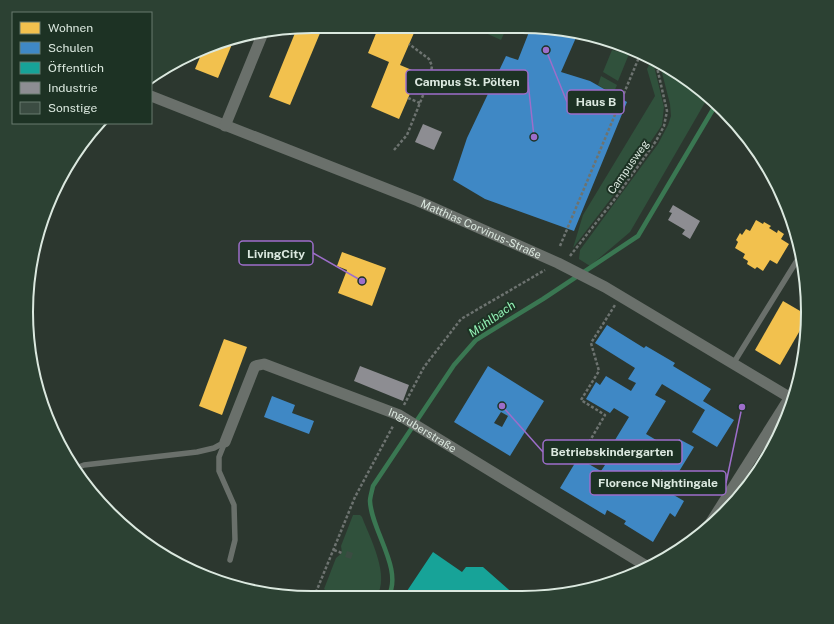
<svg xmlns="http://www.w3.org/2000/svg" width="834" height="624" viewBox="0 0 834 624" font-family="'Public Sans',sans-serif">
<rect width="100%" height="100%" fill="#2c372f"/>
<!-- green -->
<g fill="#30513c">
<polygon points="470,26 507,27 501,40"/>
<polygon points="602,38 630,51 630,52 600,42"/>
<polygon points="612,50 629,54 618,81 603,72"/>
<polygon points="651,61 653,62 664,107 662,125 623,183 573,248 583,215 655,96 647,69"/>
<polygon points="660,65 681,74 707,99 630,232 590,266 579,259 580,250 658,144 668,125 671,116 670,104"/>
<polygon points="601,76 617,85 613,94 598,85"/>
<path d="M353 515H360L362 517C370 538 391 577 376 597H335L324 589 336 558 342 553 341 546Z"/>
</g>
<!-- homes -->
<g fill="#f2c14e">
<polygon points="312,26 323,26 290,105 269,97 297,28"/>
<polygon points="379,26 417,26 400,65 419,73 399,119 371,107 389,62 368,53"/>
<polygon points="235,37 218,78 195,69 203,50"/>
<polygon points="756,220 763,224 764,222 771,226 769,228 777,233 778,230 784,234 781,239 789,244 777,264 770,260 763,271 757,267 755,269 747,264 748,261 743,258 745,254 735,248 738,242 736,240 740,233 742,235 746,229 750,231"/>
<polygon points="342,252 386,268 372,306 338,293 347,270 337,266"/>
<polygon points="783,301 807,315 806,320 780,365 755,350"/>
<polygon points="224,339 247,347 222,415 199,406"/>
</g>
<!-- schools -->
<g fill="#3f88c5" fill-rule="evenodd">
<polygon points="531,27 578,33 561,72 590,81 627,102 574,231 485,199 453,180 467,138 506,56 518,60"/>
<polygon points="607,325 644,348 646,346 675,363 673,366 711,389 703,401 734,420 717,447 692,432 705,410 662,384 655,395 666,401 646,434 673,450 679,439 694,447 675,478 661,470 653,483 684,501 675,517 670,513 653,542 624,524 626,521 607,510 605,515 560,488 578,458 601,471 605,465 601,463 629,417 614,408 610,413 586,399 596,382 600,385 606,376 631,391 636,383 628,379 635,368 595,343"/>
<path d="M488 366 544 401 510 456 454 422ZM501 412 508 416 502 427 494 423Z"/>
<polygon points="272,396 295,405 292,413 314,421 309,434 264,417"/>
</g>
<!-- public -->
<polygon fill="#17a398" points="433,552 462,572 466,567 483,567 516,596 403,597"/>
<!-- industry -->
<g fill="#8d8d92">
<polygon points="423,124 442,132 434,150 415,142"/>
<polygon points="673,205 700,221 690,239 682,234 685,230 668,220 672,213 669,212"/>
<polygon points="360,366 409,385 403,401 354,381"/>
</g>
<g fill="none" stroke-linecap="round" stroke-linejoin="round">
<!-- stream -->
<path stroke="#3a7752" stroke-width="4.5" d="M388 597C404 570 371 530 370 501 370 497 372 491 373 486L454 365 476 340 543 299 638 236 715 106"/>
</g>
<!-- building -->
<polygon fill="#3b4c42" points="347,551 353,553 351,559 345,557"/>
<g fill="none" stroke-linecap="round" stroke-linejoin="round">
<!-- path -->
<g stroke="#6d7370" stroke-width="2.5" stroke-dasharray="3 2" stroke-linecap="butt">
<polyline points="408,98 420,103"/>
<polyline points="394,150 407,135 430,78 432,66 429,59 409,44"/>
<polyline points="560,246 640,55"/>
<polyline points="570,256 614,200 656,141 664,126 667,111 656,63"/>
<polyline points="404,405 424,367 461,319 545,270"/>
<polyline points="576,449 588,444 605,415 581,400 599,371 591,343 615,305"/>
<polyline points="334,550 342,553"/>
<polyline points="314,597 355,497 393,426"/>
</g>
<!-- lane -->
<g stroke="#6a706b" stroke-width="5.5">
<polyline points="733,364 801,254"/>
<polyline points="225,442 219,457 219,471 234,505 235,540 230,560"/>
<polyline points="76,468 84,465 197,452 214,448 225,442"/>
</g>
<!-- street -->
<g stroke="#6a706b" stroke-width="11">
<path id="s1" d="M151 96 418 201 558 263 605 287 794 400"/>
<polyline points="225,126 263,33"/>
<path id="s2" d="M225 442 255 366 264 364 399 415 648 567"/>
<polyline points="706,530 797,386"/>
</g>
</g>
<g text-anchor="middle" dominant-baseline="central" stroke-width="4" stroke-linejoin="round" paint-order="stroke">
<!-- street labels -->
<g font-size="11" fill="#dbe8df" stroke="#1d3224">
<text transform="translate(628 167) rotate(-55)">Campusweg</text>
<text stroke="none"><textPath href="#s1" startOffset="356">Matthias Corvinus-Straße</textPath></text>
<text stroke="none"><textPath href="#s2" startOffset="263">Ingruberstraße</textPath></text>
</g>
<!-- water labels -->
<g font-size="12" font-style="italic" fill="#92f0b4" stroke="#1d3224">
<text transform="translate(492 319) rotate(-35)">Mühlbach</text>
</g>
</g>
<!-- crop -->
<path d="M0 0H834V624H0ZM312 33H522A279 279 0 0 1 801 312V312A279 279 0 0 1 522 591H312A279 279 0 0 1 33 312V312A279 279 0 0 1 312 33Z" fill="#2c4133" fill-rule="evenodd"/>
<path fill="none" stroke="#dbe8df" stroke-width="2" d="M312 33H522A279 279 0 0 1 801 312V312A279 279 0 0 1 522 591H312A279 279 0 0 1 33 312V312A279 279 0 0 1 312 33Z"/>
<!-- callouts -->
<path fill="none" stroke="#9d6eca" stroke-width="1.5" d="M534 137L528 82M546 50L567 102M362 281L313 253M502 406L543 452M742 407L726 483"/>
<g fill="#9d6eca" stroke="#1d3224" stroke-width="1.5">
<circle cx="534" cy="137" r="4"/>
<circle cx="546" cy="50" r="4"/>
<circle cx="362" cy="281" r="4"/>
<circle cx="502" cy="406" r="4"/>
<circle cx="742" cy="407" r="4"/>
</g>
<g fill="#1d3224" stroke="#9d6eca" stroke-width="1.5">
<rect x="406" y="70" width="122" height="24" rx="4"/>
<rect x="567" y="90" width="57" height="24" rx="4"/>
<rect x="239" y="241" width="74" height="24" rx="4"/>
<rect x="543" y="440" width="139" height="24" rx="4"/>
<rect x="590" y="471" width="136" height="24" rx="4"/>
</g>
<g font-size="12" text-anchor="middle" font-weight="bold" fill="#dbe8df">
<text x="467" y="86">Campus St. Pölten</text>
<text x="596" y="106">Haus B</text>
<text x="276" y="258">LivingCity</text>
<text x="612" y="456">Betriebskindergarten</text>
<text x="658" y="487">Florence Nightingale</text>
</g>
<!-- legend -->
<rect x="12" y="12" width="140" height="112" fill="#1d3224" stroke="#697b6f"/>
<rect x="20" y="22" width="20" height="12" fill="#f2c14e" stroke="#697b6f"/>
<text x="48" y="32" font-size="12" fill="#dbe8df">Wohnen</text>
<rect x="20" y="42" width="20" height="12" fill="#3f88c5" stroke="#697b6f"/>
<text x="48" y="52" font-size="12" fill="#dbe8df">Schulen</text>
<rect x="20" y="62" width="20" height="12" fill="#17a398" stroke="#697b6f"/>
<text x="48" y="72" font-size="12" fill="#dbe8df">Öffentlich</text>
<rect x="20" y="82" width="20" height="12" fill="#8d8d92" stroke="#697b6f"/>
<text x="48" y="92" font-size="12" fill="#dbe8df">Industrie</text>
<rect x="20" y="102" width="20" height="12" fill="#3b4c42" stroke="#697b6f"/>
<text x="48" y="112" font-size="12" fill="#dbe8df">Sonstige</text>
</svg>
